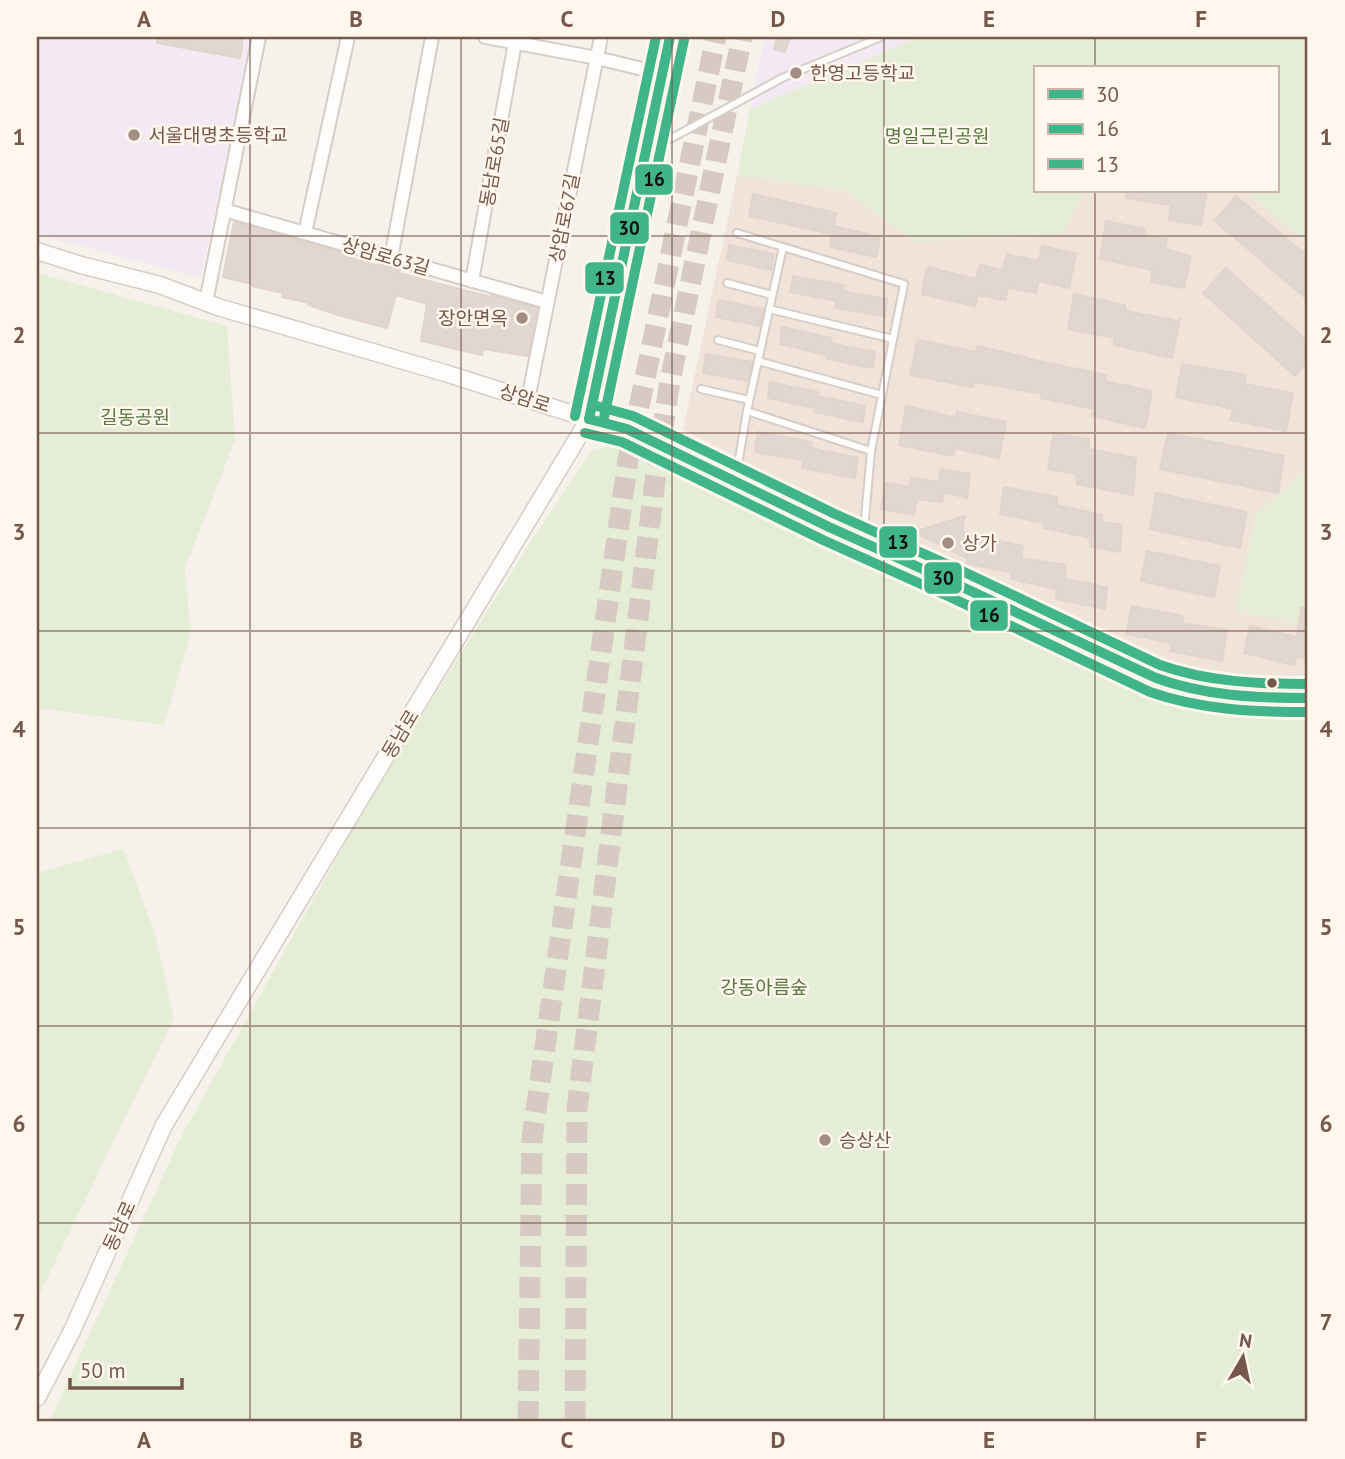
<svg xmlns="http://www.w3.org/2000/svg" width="1345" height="1459" viewBox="0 0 1345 1459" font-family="'PT Sans','Noto Sans KR',sans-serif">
<rect width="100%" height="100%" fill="#f7f1eb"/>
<!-- residential -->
<polygon fill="#f0e3d9" points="737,176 843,190 916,242 1063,233 1084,191 1244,191 1308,243 1308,464 1287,488 1256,514 1237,611 1308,625 1308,678 1202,676 863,521 683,430"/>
<!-- education -->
<g fill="#f3e9f2">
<polygon points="37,37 254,37 201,278 37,234"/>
<polygon points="765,37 919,37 750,109"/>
</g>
<!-- green -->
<g fill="#e5edd6">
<polygon points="919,37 1308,37 1308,243 1244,191 1277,191 1277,68 1035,68 1035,191 1084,191 1064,233 916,242 843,190 737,176 750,109"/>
<polygon points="37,273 227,326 235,440 185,568 191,633 164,725 37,708"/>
<polygon points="615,446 648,454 682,466 828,533 1067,655 1143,691 1217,707 1274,711 1308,710 1308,1422 49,1422 181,1137 318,891 364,810 402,748 526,549 591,451 606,447"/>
<polygon points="1308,464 1308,625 1236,611 1256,514 1287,488"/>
<polygon points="123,849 155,933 174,1018 37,1299 37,873"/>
</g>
<!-- building -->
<g fill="#e1d7d0" stroke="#e0d4cd" stroke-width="2">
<polygon points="158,37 243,37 240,58 157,43"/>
<polygon points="777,37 790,37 785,52 774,49"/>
<polygon points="1126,191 1207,191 1201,225 1169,220 1171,205 1126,198"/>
<polygon points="753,194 836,213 834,226 880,237 876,257 830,247 832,234 749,216"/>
<polygon points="1236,196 1308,257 1308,300 1215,221"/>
<polygon points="1106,221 1145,229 1144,235 1167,239 1165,249 1191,256 1184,288 1151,282 1153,270 1100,259"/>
<polygon points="234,222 344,253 344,256 379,266 379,263 400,269 399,273 459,289 491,297 492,295 537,308 528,356 483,349 482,355 421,341 427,304 396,295 387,328 338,315 308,305 309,303 282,297 283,293 252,286 252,284 223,277"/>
<polygon points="729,245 774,254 771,270 727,260"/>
<polygon points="1042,246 1076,254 1069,288 1039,281 1036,293 1008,288 1005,300 978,295 975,306 922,294 927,267 976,279 980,265 1003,270 1007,254 1039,261"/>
<polygon points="1226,268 1308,342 1308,361 1295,376 1203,293"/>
<polygon points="793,276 843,285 842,291 887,299 885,316 835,308 836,301 790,292"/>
<polygon points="1074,294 1125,305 1126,311 1178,321 1180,318 1172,358 1114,345 1114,338 1068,329"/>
<polygon points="718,300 763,309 760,326 716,317"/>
<polygon points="782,327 831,338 830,343 875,352 873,368 827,359 827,355 780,344"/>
<polygon points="918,340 976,352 978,346 1029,358 1029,359 1106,375 1105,381 1152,391 1145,428 1092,416 1094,409 1041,398 1042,394 975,382 973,387 910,375"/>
<polygon points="706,354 752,362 748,381 703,373"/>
<polygon points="1182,364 1246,375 1244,384 1293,393 1286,431 1230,420 1233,409 1176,397"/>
<polygon points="770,382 818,392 818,396 865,406 863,422 814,412 815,408 768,398"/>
<polygon points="906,406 956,418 957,412 1006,422 999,458 955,448 953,456 899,445"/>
<polygon points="758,432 812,442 811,448 858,458 855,478 802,468 803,460 755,452"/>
<polygon points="1054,433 1089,439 1088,449 1136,458 1133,495 1077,484 1076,474 1048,469"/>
<polygon points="1168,433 1284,456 1278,493 1160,469"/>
<polygon points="941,469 970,474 967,498 944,492 942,502 917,499 914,515 881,509 886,483 909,487 911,478 938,482"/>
<polygon points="1004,487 1057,497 1057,505 1102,515 1102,522 1122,525 1120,552 1090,546 1090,538 1044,528 1045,523 1000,514"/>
<polygon points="1156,493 1247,512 1240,548 1150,529"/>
<polygon points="965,516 962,533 1023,546 1021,558 1066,565 1065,579 1107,587 1105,609 1056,599 1057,589 1012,579 1012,572 966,564 967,558 914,532"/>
<polygon points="1147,551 1220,566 1214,597 1141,581"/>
<polygon points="1132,606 1183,616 1182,623 1227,630 1222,661 1170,651 1172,643 1126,634"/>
<polygon points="1301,608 1308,608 1308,659 1297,656 1294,665 1244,653 1250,626 1297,637"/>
</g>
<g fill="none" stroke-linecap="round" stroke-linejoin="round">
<!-- highway-tunnel -->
<g stroke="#d6cac3" stroke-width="21" stroke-dasharray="21 10" stroke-linecap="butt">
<polyline points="528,1422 532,1139 628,460 716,37"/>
<polyline points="575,1422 577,1109 656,473 670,381 742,37"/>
</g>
<!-- lane casing -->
<g stroke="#d6cdc8" stroke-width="10">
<g id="lane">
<polyline points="648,151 782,78 881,37"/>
<polyline points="737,233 783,247"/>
<polyline points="727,283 772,295"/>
<polyline points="769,309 893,339"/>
<polyline points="718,340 760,351"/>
<polyline points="758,361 882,395"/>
<polyline points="701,389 749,400"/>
<polyline points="736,477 747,411"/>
<polyline points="863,541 871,451 904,284 783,247 747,411 871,451"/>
</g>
</g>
<!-- street casing -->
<g stroke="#d6cdc8" stroke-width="16">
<g id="street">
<polyline points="485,37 597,58 663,74"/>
<polyline points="224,210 547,302"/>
<polyline points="305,233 348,37"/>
<polyline points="391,258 432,37"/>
<polyline points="472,281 516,37"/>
<polyline points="206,302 259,37"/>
<polyline points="528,399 601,37"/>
</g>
</g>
<!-- secondary casing -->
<g stroke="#d6cdc8" stroke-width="19">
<g id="secondary">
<path d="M37 251 81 265 160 285 218 307 445 373 589 419 627 429 829 527 956 584 1125 665C1138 671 1152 678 1166 682 1212 697 1260 698 1308 698"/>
<polyline points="37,1398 72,1331 164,1125 589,419 670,37"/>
</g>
</g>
<!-- lane -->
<use href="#lane" stroke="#fefdfc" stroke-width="6"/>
<!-- street -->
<use href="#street" stroke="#fefdfc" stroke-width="12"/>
<!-- secondary -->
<use href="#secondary" stroke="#fefdfc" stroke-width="16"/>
<!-- bus-1 casing -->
<g stroke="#fff6ed" stroke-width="16">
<g id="bus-1">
<path d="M589 419 627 429 829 527 956 584 1156 678C1205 696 1256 698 1308 698"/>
<polyline points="589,419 670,37"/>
</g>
</g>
<!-- bus-2 casing -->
<g stroke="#fff6ed" stroke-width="16">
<g id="bus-2">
<polyline points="603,422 684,40"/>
<path d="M585 433 622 442 823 540 950 597 1150 692C1201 710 1255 712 1308 712"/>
</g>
</g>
<!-- bus-3 casing -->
<g stroke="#fff6ed" stroke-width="16">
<g id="bus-3">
<path d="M593 405 633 416 835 514 962 571 1160 665C1208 682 1258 684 1308 684"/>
<polyline points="575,416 656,37"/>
</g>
</g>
<!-- bus-1 -->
<use href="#bus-1" stroke="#40b589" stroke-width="10"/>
<!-- bus-2 -->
<use href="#bus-2" stroke="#40b589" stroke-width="10"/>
<!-- bus-3 -->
<use href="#bus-3" stroke="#40b589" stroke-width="10"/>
</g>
<!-- grid -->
<path fill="none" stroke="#75574b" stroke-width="2" stroke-opacity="0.55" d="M250 37V1422M461 37V1422M672 37V1422M884 37V1422M1095 37V68M1095 191V1422M37 236H1308M37 433H1308M37 631H1308M37 828H1308M37 1026H1308M37 1223H1308"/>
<!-- markers -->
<g fill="#a28d83" stroke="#fff6ed" stroke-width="2.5">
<circle cx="796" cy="73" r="7"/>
<circle cx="134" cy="135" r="7"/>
<circle cx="522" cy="318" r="7"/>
<circle cx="948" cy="543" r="7"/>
<circle cx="825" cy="1140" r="7"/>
</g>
<circle fill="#75574b" stroke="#fff6ed" stroke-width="2.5" cx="1272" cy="683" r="6"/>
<g text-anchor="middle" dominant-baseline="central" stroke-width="5" stroke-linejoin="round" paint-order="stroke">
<!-- poi labels -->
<g font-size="19" fill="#75574b" stroke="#fff6ed" text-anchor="start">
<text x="810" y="73">한영고등학교</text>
<text x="148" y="135">서울대명초등학교</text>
<text x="508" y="318" text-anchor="end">장안면옥</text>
<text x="962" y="543">상가</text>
<text x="839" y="1140">승상산</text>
</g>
<!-- park labels -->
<g font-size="19" fill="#577a43" stroke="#fff6ed">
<text x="937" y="136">명일근린공원</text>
<text x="135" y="417">길동공원</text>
<text x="764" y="987">강동아름숲</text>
</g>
<!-- street labels -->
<g font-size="19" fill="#75574b" stroke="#fff6ed">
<text transform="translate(494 162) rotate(-80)">동남로65길</text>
<text transform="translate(564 218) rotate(-79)">상암로67길</text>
<text transform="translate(386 256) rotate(16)">상암로63길</text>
<text transform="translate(525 398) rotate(18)">상암로</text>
<text transform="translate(400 734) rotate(-59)">동남로</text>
<text transform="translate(119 1226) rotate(-66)">동남로</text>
</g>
</g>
<g stroke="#fff6ed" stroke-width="2.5">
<rect x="634" y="163" width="40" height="33" rx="7" fill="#40b589"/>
<rect x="609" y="211" width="41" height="34" rx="7" fill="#40b589"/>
<rect x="584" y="261" width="41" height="34" rx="7" fill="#40b589"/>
<rect x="878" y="525" width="40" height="34" rx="7" fill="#40b589"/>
<rect x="923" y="561" width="40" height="34" rx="7" fill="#40b589"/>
<rect x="969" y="599" width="40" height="33" rx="7" fill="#40b589"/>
</g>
<g font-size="19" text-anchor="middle" font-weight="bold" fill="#111">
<text x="654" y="186">16</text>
<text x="629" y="235">30</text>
<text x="605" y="285">13</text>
<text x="898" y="549">13</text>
<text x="943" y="585">30</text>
<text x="989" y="622">16</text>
</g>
<!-- border -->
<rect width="1345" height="1459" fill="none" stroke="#fff6ed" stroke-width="77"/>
<!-- legend -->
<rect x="1034" y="66" width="245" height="126" fill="#fff6ed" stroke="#c8b6ac" stroke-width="2"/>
<rect x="1048" y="89" width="35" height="10" fill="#40b589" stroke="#c8b6ac" stroke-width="2"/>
<text x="1096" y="102" font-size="21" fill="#75574b">30</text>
<rect x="1048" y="124" width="35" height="10" fill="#40b589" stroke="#c8b6ac" stroke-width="2"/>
<text x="1096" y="136" font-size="21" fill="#75574b">16</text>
<rect x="1048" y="159" width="35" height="10" fill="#40b589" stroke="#c8b6ac" stroke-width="2"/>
<text x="1096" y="172" font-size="21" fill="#75574b">13</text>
<!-- north arrow -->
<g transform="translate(1243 1357) rotate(9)" stroke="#fff6ed" stroke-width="5" paint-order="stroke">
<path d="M0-5L12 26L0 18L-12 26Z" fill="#75574b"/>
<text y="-10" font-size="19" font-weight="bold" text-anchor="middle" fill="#75574b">N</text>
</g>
<!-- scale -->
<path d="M70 1378v10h112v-10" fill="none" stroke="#75574b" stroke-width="3.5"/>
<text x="80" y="1378" font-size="21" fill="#75574b" stroke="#fff6ed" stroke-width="5" paint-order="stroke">50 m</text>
<rect x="38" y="38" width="1268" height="1382" fill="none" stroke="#75574b" stroke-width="2.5"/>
<g font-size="23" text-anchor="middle" font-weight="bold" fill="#75574b">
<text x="144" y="27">A</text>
<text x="356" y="27">B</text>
<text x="567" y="27">C</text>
<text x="778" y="27">D</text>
<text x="989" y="27">E</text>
<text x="1201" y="27">F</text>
<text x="19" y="145">1</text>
<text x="1326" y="145">1</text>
<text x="19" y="343">2</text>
<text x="1326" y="343">2</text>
<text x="19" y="540">3</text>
<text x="1326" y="540">3</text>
<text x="19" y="737">4</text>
<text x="1326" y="737">4</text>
<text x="19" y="935">5</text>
<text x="1326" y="935">5</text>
<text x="19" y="1132">6</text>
<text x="1326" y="1132">6</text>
<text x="19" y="1330">7</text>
<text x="1326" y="1330">7</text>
<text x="144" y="1448">A</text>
<text x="356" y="1448">B</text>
<text x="567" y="1448">C</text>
<text x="778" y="1448">D</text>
<text x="989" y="1448">E</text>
<text x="1201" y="1448">F</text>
</g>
</svg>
